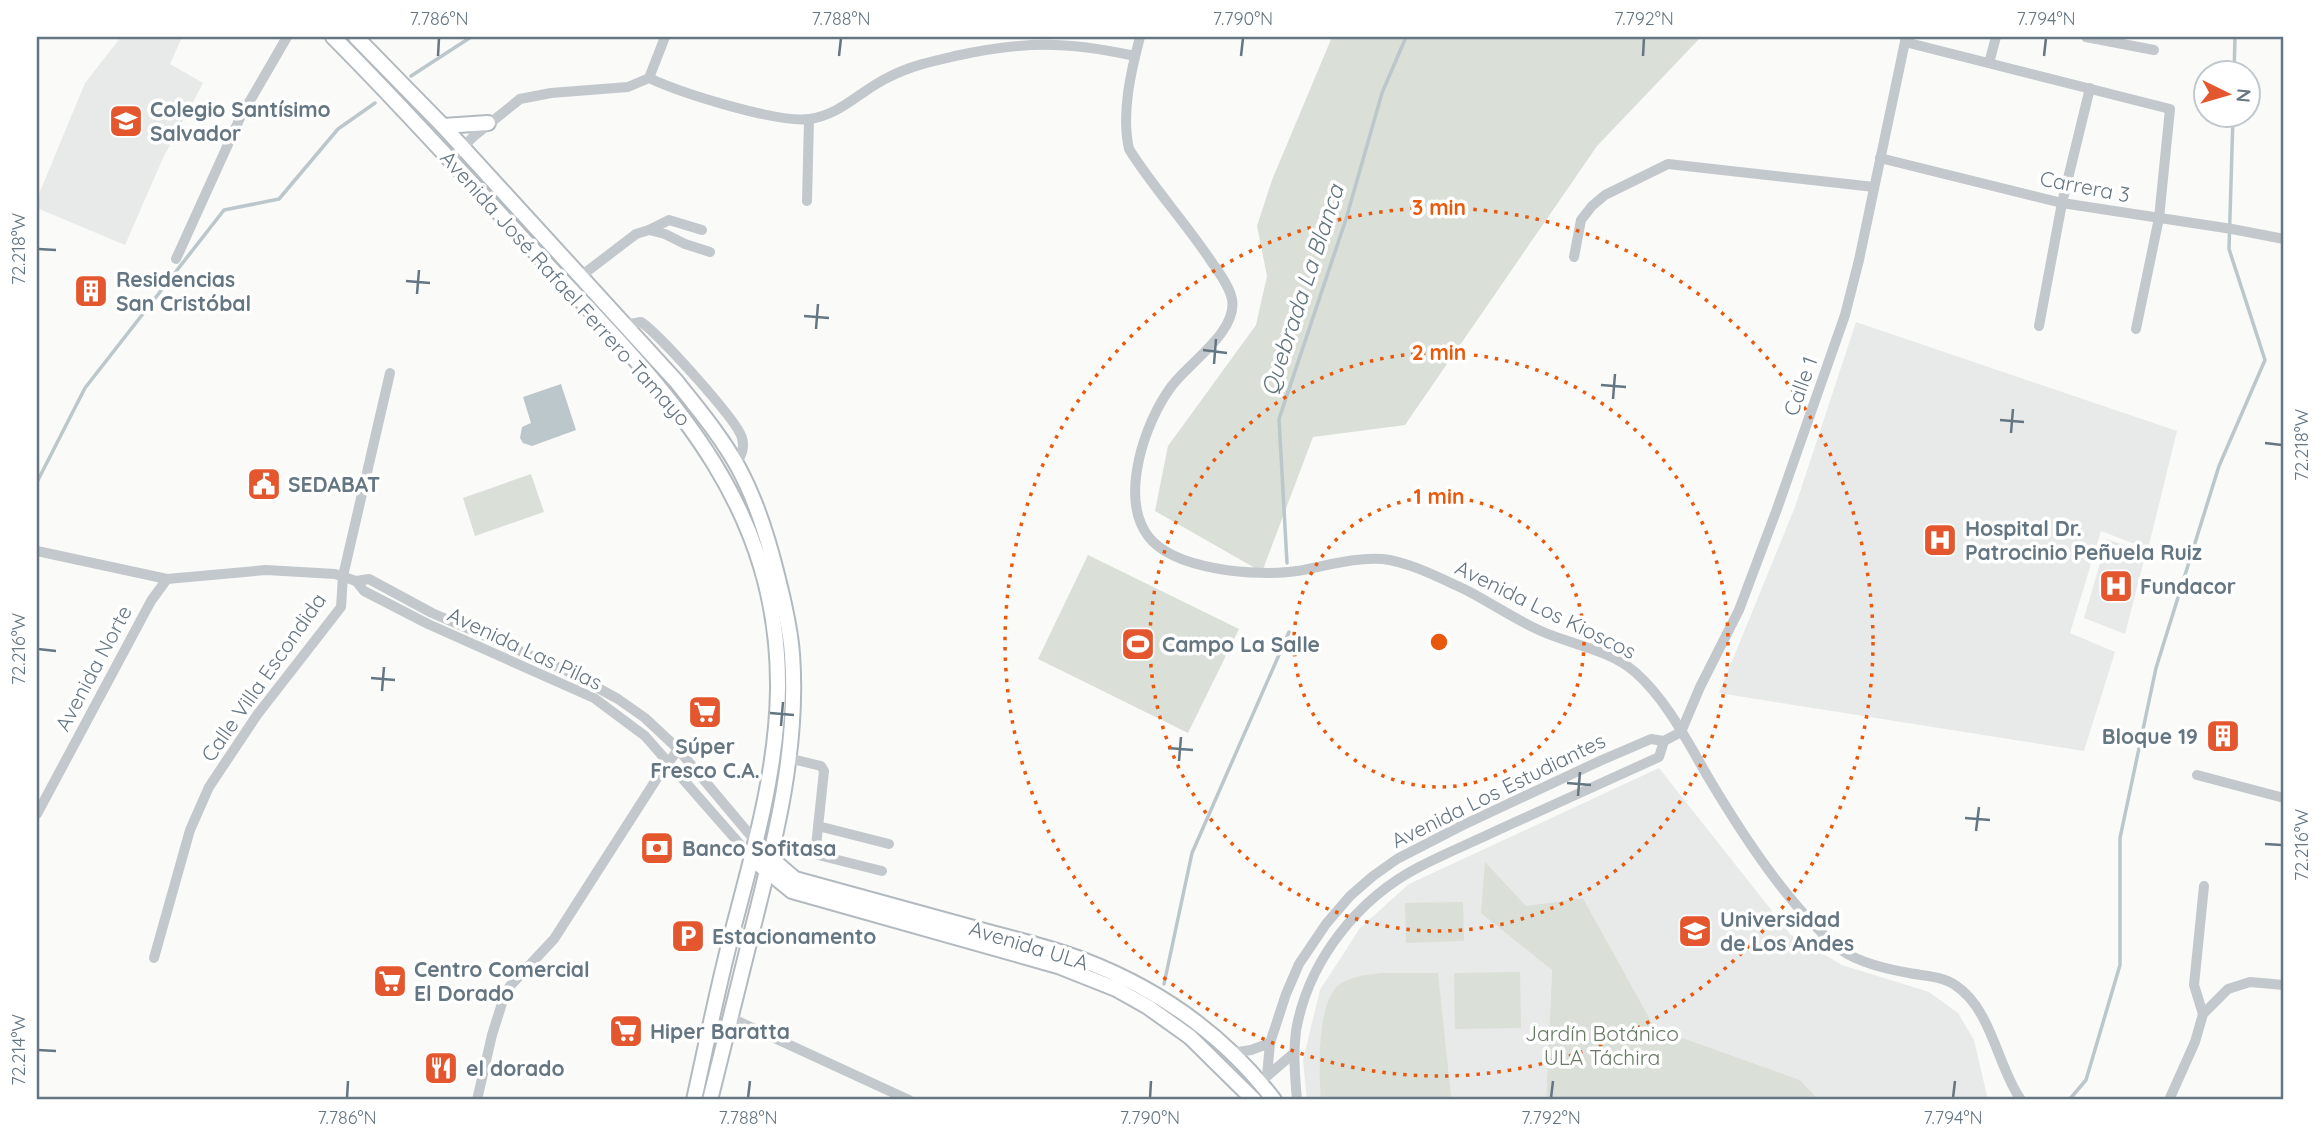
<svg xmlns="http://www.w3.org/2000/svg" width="2321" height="1137" viewBox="0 0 2321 1137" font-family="Quicksand,sans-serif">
<rect width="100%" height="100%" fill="#fafaf8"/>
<!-- built -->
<g fill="#e8e9e9">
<polygon points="121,37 182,37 170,64 203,83 163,158 125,245 37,208 37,199 85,83"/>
<polygon points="1856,322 2177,431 2148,549 2101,531 2070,633 2115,652 2084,751 1719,693 1795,507"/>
<polygon points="2107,539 2146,553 2125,634 2084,618"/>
<polygon points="1659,768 1791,935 1842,965 1929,992 1958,1013 1974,1040 1988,1100 1819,1100 1800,1080 1655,1028 1583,898 1482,913 1552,970 1546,1100 1307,1100 1303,1060 1320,990 1360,928 1409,884"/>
</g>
<!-- green -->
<g fill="#dadfd7">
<polygon points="1332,37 1701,37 1597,146 1405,425 1313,437 1262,572 1155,511 1168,446 1256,325 1267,276 1257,226 1272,180"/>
<polygon points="531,474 544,512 475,536 463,498"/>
<polygon points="1088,555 1239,629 1188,733 1038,659"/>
<polygon points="1485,862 1526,906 1583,898 1655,1028 1800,1080 1819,1100 1546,1100 1552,970 1481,913"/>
<polygon points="1463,902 1464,941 1406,943 1405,903"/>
<polygon points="1520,972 1521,1028 1455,1029 1454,973"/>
<path d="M1381 973H1438L1451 1097 1449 1100H1321C1319 1074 1316 1001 1340 984 1352 976 1367 975 1381 973Z"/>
</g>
<!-- water -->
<polygon fill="#bbc7cb" points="561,384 576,430 532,446 523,443 520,438 522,427 531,423 523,397"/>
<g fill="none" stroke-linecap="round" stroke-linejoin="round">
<!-- stream -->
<g stroke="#bbc7cb" stroke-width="3.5">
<polyline points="2234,74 2235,37"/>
<polyline points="411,76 471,37"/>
<polyline points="37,482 85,388 224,210 279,199 338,129 375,103"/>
<polyline points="1287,563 1279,419 1346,219 1382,93 1406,37"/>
<polyline points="1164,984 1192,853 1289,632"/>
<polyline points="2069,1100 2086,1080 2120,965 2120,838 2156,668 2219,466 2265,360 2229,249 2233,116"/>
</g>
<!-- secondary casing -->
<g stroke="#b3babf" stroke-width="18">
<g id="secondary">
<path d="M333 37C399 103 461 172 524 240 649 375 780 488 778 689 777 773 752 856 731 937 717 991 706 1046 694 1100"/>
<path d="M356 37 443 126 676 381C698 409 721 436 738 467 756 500 767 535 776 571 783 598 790 626 792 654 799 748 775 841 752 931 738 987 724 1044 710 1100"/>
<polyline points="443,126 488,123"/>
<path d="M766 854 795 879C853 895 912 911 970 927 1008 938 1047 946 1083 960 1159 989 1225 1036 1274 1100"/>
<polyline points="761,866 792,891 1058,966 1116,989 1148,1007 1190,1037 1254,1100"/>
</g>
</g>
<!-- street -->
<g stroke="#c3c8cc" stroke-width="10">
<path d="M1140 37C1131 71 1121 113 1129 149 1154 189 1187 224 1213 264 1220 274 1229 286 1232 299 1238 332 1188 363 1171 387 1145 422 1119 497 1148 536 1173 570 1257 577 1297 571 1326 566 1353 557 1383 559 1409 562 1440 578 1464 589 1490 602 1514 619 1541 631 1572 645 1608 649 1635 672 1668 701 1689 745 1711 782 1744 837 1787 903 1836 946 1854 962 1886 969 1909 973 1924 976 1942 976 1955 985 1992 1009 1997 1066 2021 1100"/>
<polyline points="2086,37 2154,50"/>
<polyline points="1905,42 2170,109 2159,218 2136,329"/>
<polyline points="1989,63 1996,37"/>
<path d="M649 78C681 93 776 123 809 119 841 115 861 90 889 77 910 66 933 61 955 56 1024 41 1066 41 1135 56"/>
<polyline points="649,78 665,37"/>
<polyline points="1880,158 2062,203 2232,229 2284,239"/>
<polyline points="451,159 474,136 520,99 551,93 628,87 649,78"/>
<polyline points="807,201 809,119"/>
<polyline points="649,230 669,220 702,230"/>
<polyline points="1574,257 1581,220 1592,206 1605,195 1668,164 1874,187"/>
<polyline points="176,259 240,118 287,37"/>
<polyline points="581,276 636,234 649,230 665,234 685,244 710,252"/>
<path d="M625 325 641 322C658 333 738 421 742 438 745 448 741 456 736 464"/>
<polyline points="2039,326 2062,203 2090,88"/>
<polyline points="37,551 167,579 266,570 335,574 356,581 369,579 432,613 567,671 618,699 645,718 677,748 756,842"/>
<polyline points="356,581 364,591 428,624 594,698 645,736 752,858"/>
<polyline points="1681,732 1700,687 1739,610 1777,509 1845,315 1859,260 1906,37"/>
<polyline points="788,758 821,766 824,771 816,846 818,855 882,871"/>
<polyline points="2197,775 2284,798"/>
<polyline points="37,814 151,601 167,579"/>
<polyline points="818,826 889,844"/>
<polyline points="154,958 190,830 209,787 257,715 341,607 343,576 390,373"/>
<polyline points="2203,1014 2194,985 2204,886"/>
<polyline points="731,1018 909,1100"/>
<polyline points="1231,1053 1251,1050 1270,1043"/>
<polyline points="1267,1076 1270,1043 1286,994 1299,964 1326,924 1350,896 1373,876 1397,859 1461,826 1602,760 1651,739 1664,741 1681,732"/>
<polyline points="1265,1078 1294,1053"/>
<polyline points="477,1100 492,1035 504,997 510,986 554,939 661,772 678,750"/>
<path d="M1297 1100C1295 1077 1293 1054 1296 1031 1308 961 1358 898 1421 866 1446 853 1473 842 1498 830 1552 806 1605 781 1659 757L1664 741"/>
<polyline points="2169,1100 2195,1042 2203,1014 2228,989 2250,982 2284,985"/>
</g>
<!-- secondary -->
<use href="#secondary" stroke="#fff" stroke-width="14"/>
</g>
<!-- ticks -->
<path fill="none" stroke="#657683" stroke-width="2.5" d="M438 56 439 38M839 56 841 38M1241 56 1243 38M1643 56 1644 38M2044 56 2046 38M38 249 56 250M406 281 430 283M417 294 419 270M804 316 829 318M816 329 818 304M1203 350 1227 353M1214 364 1216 339M1601 385 1626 387M1613 399 1615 374M2000 420 2024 422M2011 433 2013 409M2265 443 2282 445M38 649 56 651M371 678 395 680M382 691 384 667M770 713 794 715M781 726 783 702M1168 748 1193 750M1179 761 1181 737M1567 783 1591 785M1578 796 1580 772M1965 818 1990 820M1976 831 1979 807M2265 844 2282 845M38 1050 56 1051M347 1098 348 1081M748 1098 750 1081M1150 1098 1151 1081M1551 1098 1553 1081M1953 1098 1955 1081"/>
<!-- distance rings -->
<g fill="none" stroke="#e8590c" stroke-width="3.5" stroke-dasharray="3.5 7">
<circle cx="1439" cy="642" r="145"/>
<circle cx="1439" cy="642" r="289"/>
<circle cx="1439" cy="642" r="434"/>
</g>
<!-- icons -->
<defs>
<g id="school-square" transform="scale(1.75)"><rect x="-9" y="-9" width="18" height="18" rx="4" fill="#e4572e" stroke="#fff"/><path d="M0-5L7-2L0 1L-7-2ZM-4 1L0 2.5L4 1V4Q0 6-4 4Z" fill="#fff"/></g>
<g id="building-square" transform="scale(1.75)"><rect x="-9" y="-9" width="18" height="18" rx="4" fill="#e4572e" stroke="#fff"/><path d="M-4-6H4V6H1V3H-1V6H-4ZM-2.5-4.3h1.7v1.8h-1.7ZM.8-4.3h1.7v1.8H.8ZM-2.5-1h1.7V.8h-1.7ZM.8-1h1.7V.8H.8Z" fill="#fff"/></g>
<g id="civic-square" transform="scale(1.75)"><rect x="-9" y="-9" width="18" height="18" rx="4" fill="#e4572e" stroke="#fff"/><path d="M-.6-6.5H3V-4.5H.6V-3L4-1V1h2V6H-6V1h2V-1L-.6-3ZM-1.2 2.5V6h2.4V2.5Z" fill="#fff"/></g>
<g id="hospital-square" transform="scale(1.75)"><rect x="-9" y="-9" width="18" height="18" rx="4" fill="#e4572e" stroke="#fff"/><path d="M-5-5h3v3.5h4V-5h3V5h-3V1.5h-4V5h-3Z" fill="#fff"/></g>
<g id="stadium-square" transform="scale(1.75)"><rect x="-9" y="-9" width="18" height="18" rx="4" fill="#e4572e" stroke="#fff"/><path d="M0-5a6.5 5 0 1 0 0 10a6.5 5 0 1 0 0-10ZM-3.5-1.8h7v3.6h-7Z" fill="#fff"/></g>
<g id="supermarket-square" transform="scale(1.75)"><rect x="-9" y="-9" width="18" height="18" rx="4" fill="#e4572e" stroke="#fff"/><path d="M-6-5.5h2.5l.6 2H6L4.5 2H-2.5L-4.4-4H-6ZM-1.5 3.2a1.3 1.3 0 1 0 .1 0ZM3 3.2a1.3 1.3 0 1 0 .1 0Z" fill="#fff"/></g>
<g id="bank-square" transform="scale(1.75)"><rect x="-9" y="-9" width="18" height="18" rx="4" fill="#e4572e" stroke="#fff"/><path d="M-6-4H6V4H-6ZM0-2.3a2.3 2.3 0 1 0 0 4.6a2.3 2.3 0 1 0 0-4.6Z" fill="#fff"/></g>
<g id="university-square" transform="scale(1.75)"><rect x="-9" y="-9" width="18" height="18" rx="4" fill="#e4572e" stroke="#fff"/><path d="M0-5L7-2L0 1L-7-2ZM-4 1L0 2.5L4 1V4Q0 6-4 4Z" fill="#fff"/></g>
<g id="parking-square" transform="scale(1.75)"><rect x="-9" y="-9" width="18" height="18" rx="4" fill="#e4572e" stroke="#fff"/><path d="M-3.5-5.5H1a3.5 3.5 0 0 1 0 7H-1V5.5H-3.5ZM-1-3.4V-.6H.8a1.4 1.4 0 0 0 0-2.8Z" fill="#fff"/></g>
<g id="restaurant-square" transform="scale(1.75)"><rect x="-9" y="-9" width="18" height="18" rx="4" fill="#e4572e" stroke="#fff"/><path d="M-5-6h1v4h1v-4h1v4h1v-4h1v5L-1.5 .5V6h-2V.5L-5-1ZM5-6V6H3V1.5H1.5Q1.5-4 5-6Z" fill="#fff"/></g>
</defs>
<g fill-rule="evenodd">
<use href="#school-square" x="126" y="121"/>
<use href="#building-square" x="91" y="291"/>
<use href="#civic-square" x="264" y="484"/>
<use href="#hospital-square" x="1940" y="540"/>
<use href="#hospital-square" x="2116" y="586"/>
<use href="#stadium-square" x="1138" y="644"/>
<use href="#supermarket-square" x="705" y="712"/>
<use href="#building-square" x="2223" y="736"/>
<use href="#bank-square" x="657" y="848"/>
<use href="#university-square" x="1695" y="931"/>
<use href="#parking-square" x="688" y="936"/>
<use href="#supermarket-square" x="390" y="981"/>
<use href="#supermarket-square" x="626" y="1031"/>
<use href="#restaurant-square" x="441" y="1068"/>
</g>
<g text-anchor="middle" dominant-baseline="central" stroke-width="7" stroke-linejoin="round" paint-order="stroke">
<!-- poi labels -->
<g font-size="21" font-weight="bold" fill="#657683" stroke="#fff" text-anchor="start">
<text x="150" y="109">Colegio Santísimo<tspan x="150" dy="24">Salvador</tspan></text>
<text x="116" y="279">Residencias<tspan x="116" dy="24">San Cristóbal</tspan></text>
<text x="288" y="484">SEDABAT</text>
<text x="1965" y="528">Hospital Dr.<tspan x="1965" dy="24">Patrocinio Peñuela Ruiz</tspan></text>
<text x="2140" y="586">Fundacor</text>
<text x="1162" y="644">Campo La Salle</text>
<text x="2198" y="736" text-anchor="end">Bloque 19</text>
<text x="705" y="746" text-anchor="middle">Súper<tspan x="705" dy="24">Fresco C.A.</tspan></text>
<text x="682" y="848">Banco Sofitasa</text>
<text x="1720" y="919">Universidad<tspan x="1720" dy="24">de Los Andes</tspan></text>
<text x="712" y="936">Estacionamento</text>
<text x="414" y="969">Centro Comercial<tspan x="414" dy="24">El Dorado</tspan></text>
<text x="650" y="1031">Hiper Baratta</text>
<text x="466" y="1068">el dorado</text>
</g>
<!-- street labels -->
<g font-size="21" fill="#657683" stroke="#fff">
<text transform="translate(2085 186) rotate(11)">Carrera 3</text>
<text transform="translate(566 288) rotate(48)">Avenida José Rafael Ferrero Tamayo</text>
<text transform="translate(1800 386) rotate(-70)">Calle 1</text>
<text transform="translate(1546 609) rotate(26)">Avenida Los Kioscos</text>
<text transform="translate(525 648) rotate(25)">Avenida Las Pilas</text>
<text transform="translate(93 668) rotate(-62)">Avenida Norte</text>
<text transform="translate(263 677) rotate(-55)">Calle Villa Escondida</text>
<text transform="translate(1498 790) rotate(-26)">Avenida Los Estudiantes</text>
<text transform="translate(1029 945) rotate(17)">Avenida ULA</text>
</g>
<!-- park labels -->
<g font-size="21" fill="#687a64" stroke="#fff">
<text x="1602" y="1033">Jardín Botánico<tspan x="1602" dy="24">ULA Táchira</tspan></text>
</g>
<!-- water labels -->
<g font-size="23" font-style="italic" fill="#60757c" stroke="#fff">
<text transform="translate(1302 290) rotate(-72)">Quebrada La Blanca</text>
</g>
</g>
<circle cx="1439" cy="642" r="10" fill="#e8590c" stroke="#fff" stroke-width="3.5"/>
<g font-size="21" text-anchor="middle" font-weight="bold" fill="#e8590c" stroke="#fff" stroke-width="7" stroke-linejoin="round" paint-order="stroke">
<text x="1439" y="215">3 min</text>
<text x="1439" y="360">2 min</text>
<text x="1439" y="504">1 min</text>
</g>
<!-- border -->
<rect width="2321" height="1137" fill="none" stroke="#ffffff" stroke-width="77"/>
<!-- north arrow -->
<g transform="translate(2227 94) rotate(95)"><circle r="33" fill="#ffffff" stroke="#c1c8cd" stroke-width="2"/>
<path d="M0-5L12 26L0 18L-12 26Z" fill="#e4572e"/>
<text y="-10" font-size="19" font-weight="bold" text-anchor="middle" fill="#657683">N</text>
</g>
<rect x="38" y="38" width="2244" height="1060" fill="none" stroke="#657683" stroke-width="2.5"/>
<g font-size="18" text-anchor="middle" fill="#657683">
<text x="439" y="25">7.786°N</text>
<text x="841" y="25">7.788°N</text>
<text x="1243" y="25">7.790°N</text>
<text x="1644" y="25">7.792°N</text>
<text x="2046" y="25">7.794°N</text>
<text transform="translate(19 249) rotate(-90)" y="6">72.218°W</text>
<text transform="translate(2302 445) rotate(-90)" y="6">72.218°W</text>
<text transform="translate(19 649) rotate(-90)" y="6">72.216°W</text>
<text transform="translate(2302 845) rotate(-90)" y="6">72.216°W</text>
<text transform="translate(19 1050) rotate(-90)" y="6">72.214°W</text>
<text x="347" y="1124">7.786°N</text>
<text x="748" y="1124">7.788°N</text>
<text x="1150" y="1124">7.790°N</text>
<text x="1551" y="1124">7.792°N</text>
<text x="1953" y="1124">7.794°N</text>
</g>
</svg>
